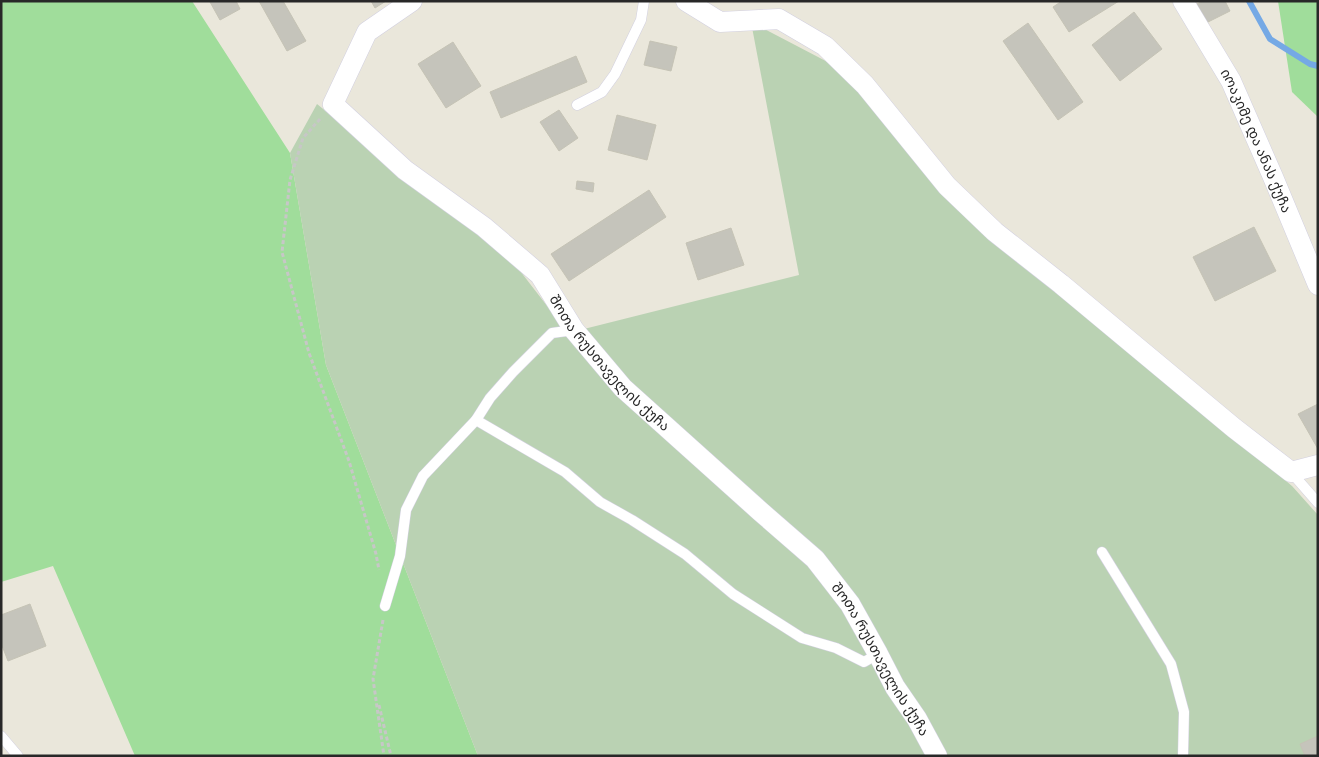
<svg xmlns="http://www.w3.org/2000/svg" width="1319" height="757" viewBox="0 0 1319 757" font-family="'PT Sans','Noto Sans Georgian',sans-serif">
<rect width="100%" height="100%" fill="#eae7db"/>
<!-- green -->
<g fill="#a0dd9b">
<polygon points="1,1 192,1 290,153 326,365 478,756 135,756 53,566 1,582"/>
<polygon points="1278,1 1318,1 1318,117 1292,92"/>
</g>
<!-- cemetery -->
<polygon fill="#bad2b3" points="751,22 841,69 1126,347 1292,486 1318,515 1318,756 478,756 326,365 290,153 317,104 517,267 568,333 799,275"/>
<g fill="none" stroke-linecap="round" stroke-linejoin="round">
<!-- stream -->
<polyline stroke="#75a9e5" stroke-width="6" points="1249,1 1270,39 1310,64 1318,66"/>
</g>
<!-- building -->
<g fill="#c5c4bb" stroke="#c5c3b5">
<polygon points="211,1 236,1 240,9 220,20 210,2"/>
<polygon points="259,1 283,1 306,41 287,51"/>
<polygon points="371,1 386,1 375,8"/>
<polygon points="1062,1 1119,1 1069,32 1053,7"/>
<polygon points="1203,1 1225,1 1230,11 1206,23 1197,4"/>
<polygon points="1134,12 1162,49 1120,81 1092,45"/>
<polygon points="1028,23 1083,102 1058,120 1003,41"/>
<polygon points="650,41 677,47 671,71 644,65"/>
<polygon points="453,42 481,86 446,108 418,64"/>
<polygon points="576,56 587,82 501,118 490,92"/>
<polygon points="559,110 578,138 559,151 540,122"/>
<polygon points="617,115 656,125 647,160 608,150"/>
<polygon points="577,181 594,183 593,192 576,189"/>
<polygon points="649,190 666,217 569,281 551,254"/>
<polygon points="1254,227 1276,271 1215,301 1193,257"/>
<polygon points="731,228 744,265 698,280 686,243"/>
<polygon points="1318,404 1318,449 1298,414"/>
<polygon points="30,604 46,646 8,661 1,643 1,615"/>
<polygon points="1318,736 1318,756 1305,756 1300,744"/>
</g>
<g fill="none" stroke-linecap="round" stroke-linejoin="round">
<!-- service casing -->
<g stroke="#d2d0e0" stroke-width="11">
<g id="service">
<polyline points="577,105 602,92 615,74 641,20 644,1"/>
<polyline points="476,420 565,472 600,502 632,520 685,554 733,594 802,638 836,648 864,662 878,654"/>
<polyline points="1291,472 1318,503"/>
<polyline points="1102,552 1171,664 1184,712 1183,756"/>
<polyline points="385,606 400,556 406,510 423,476 476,420 490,398 513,372 552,333 574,330"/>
<polyline points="1,736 18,756"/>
</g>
</g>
<!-- minor casing -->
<g stroke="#d2d0e0" stroke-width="21">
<g id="minor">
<path id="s1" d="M412 1 367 32 333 104 405 170 484 227 540 275 574 330 623 388 761 512 815 559 850 604 878 654 895 687 917 719 937 756"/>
<polyline points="686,1 720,22 779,19 825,46 865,85 947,186 995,232 1061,284 1234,428 1291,472 1318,465"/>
<path id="s2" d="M1183 1 1231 81 1273 177 1318 285"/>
</g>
</g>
<!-- path -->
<g stroke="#c7c7c7" stroke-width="3" stroke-dasharray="4 2.5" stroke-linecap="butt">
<polyline points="320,119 303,138 290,180 282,252 309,353 349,461 376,554 379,570"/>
<polyline points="383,620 373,679 384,756"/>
<polyline points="379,705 391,756"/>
</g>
<!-- service -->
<use href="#service" stroke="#fff" stroke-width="10"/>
<!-- minor -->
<use href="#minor" stroke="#fff" stroke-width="20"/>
</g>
<g text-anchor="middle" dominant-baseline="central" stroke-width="4.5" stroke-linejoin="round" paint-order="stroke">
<!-- street labels -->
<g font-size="14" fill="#282828" stroke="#fff">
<text stroke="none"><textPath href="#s2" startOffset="158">იოაკიმე და ანას ქუჩა</textPath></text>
<text stroke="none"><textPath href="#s1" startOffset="516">შოთა რუსთაველის ქუჩა</textPath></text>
<text stroke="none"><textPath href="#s1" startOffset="921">შოთა რუსთაველის ქუჩა</textPath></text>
</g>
</g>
<!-- border -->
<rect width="1319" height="757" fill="none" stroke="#282828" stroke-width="5"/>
</svg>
